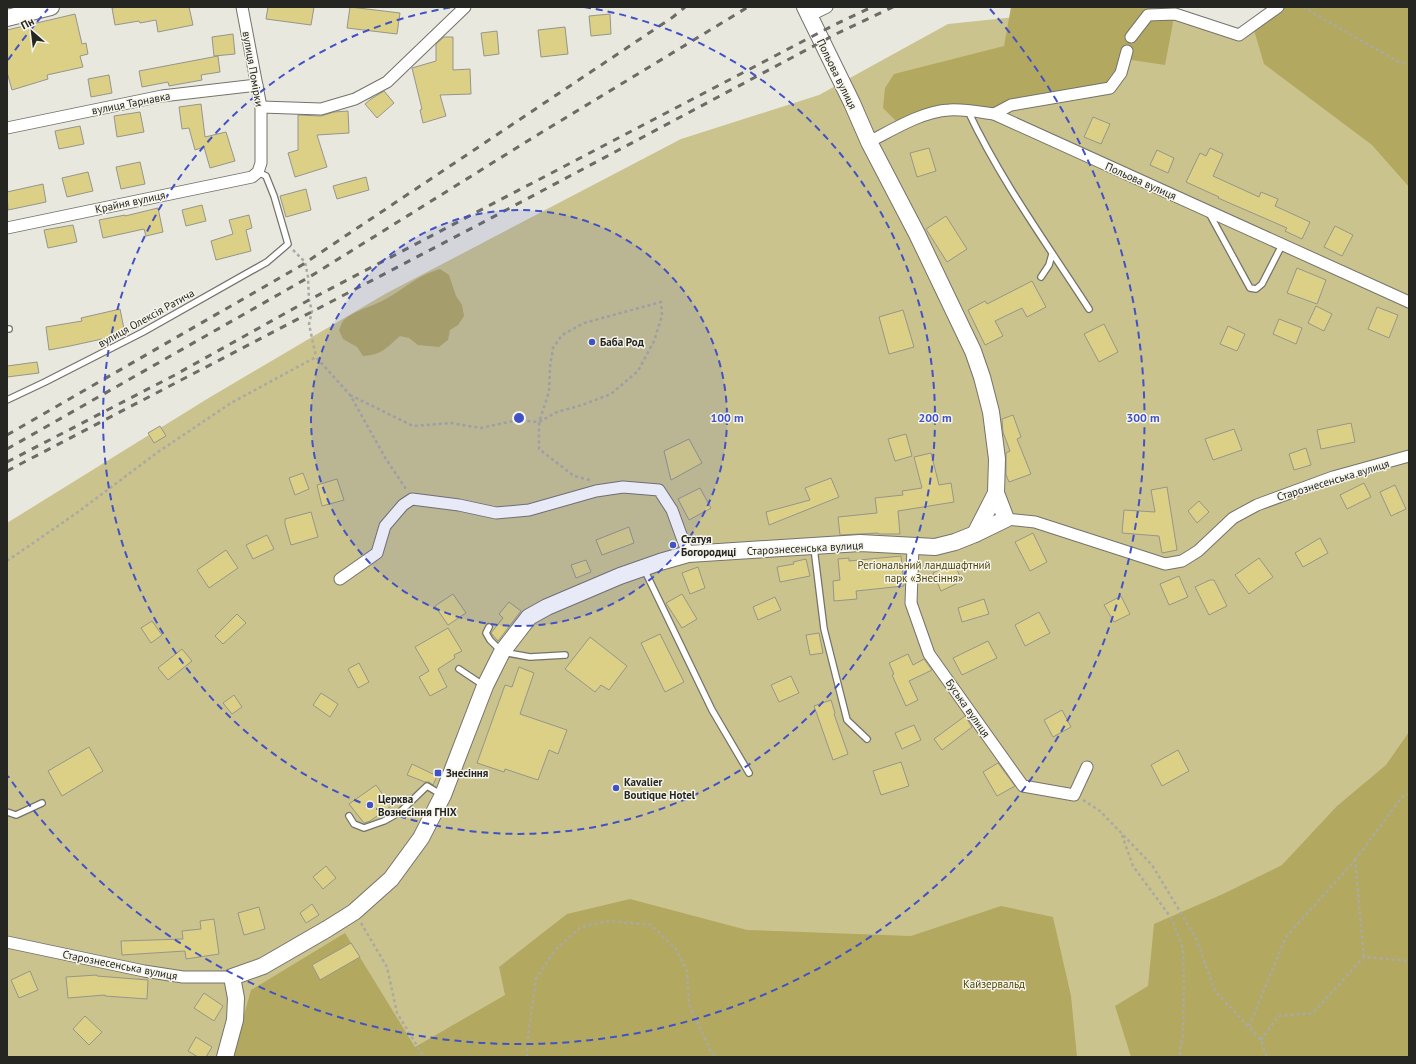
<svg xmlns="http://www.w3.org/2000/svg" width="1416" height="1064" viewBox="0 0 1416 1064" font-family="'PT Sans',sans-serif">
<rect width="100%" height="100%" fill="#e9e8df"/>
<!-- green -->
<polygon fill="#cbc38d" points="1115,7 1151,7 1245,34 1275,7 1409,7 1409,1057 7,1057 7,523 207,399 385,294 681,139 819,95 948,24"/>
<!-- forest -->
<g fill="#b3a85f">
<polygon points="1011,7 1176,7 1165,65 1125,59 1110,88 994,114 948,110 901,126 883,108 885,88 894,74 1004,46"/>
<polygon points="1277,7 1409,7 1409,187 1372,145 1264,64 1254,30"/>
<path d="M440 269 449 275 456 296 462 305 464 316 458 325 450 330 448 340 439 347 418 345 409 338 400 336C386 348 382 355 363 356L357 347 343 339 339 330C341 326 342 321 345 319 356 310 371 307 384 300 405 289 416 276 440 269Z"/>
<polygon points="1409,732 1409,1057 1131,1057 1115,1006 1148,986 1154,924 1223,894 1282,865 1337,806 1386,765"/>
<polygon points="630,899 747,930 911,936 1001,906 1053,917 1071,996 1077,1057 232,1057 251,990 345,933 415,1047 505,995 499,967 567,914"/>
</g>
<!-- building -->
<g fill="#dbd086" stroke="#96958c">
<polygon points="118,7 189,7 193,25 158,32 156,20 140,23 139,21 115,25 112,8"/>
<polygon points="268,7 314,7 311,25 266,19"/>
<polygon points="350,7 400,13 397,34 347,28"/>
<polygon points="75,14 82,44 86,43 88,54 80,56 83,67 47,75 48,79 12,90 7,72 7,30"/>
<polygon points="610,14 611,34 591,36 589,16"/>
<polygon points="565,27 568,54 541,57 538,30"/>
<polygon points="497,31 499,54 484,56 481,33"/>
<polygon points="233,34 235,54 214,56 212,37"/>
<polygon points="444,37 453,37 453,70 470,69 471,94 440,95 446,116 423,123 420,110 422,109 412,68 436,61 436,44"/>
<polygon points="218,56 220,72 201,75 202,80 169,86 168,82 142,87 139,71"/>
<polygon points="109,75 112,93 91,97 88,79"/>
<polygon points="384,91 394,103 377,118 365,104 371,99"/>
<polygon points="201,104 205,137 226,132 235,161 210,168 204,147 195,150 189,128 182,129 179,107"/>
<polygon points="348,111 349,133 317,135 327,167 295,177 288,153 298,150 298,115 321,116 334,112"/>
<polygon points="140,112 144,132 117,137 114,116"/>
<polygon points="1093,117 1110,124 1101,144 1084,137"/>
<polygon points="80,126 84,144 59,149 55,131"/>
<polygon points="929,148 936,171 917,177 910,153"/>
<polygon points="1210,148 1223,154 1213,176 1259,197 1261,192 1278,199 1275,206 1310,222 1302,239 1285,231 1287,228 1218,198 1219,197 1186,182 1200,153 1206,156"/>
<polygon points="1157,150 1174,158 1168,173 1150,165"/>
<polygon points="140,162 145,184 121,189 116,167"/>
<polygon points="88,172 93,191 67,197 62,178"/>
<polygon points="366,177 369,190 337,199 333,186"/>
<polygon points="43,184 46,202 8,210 7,192"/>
<polygon points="306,189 311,210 286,217 280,196"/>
<polygon points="202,205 206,221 186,226 182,210"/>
<polygon points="158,208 163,232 146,236 144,229 103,238 99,220 125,215 125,216"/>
<polygon points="249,215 252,228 246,230 251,251 216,260 211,241 233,234 229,220"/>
<polygon points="946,216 967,249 947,262 926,229"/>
<polygon points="73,225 77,242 48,248 44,230"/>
<polygon points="1335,226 1353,235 1342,256 1324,247"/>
<polygon points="1297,268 1326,280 1317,304 1287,293"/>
<polygon points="1032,281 1046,307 1027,317 1022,308 995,321 1003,336 985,345 968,310 985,301 987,304"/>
<polygon points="1316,306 1332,314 1324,331 1308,323"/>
<polygon points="1377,307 1398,315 1389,338 1368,329"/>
<polygon points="120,309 125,334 70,346 49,350 46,327 82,321 81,318"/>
<polygon points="903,310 914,347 889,354 879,317"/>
<polygon points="1279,319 1302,328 1296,344 1273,334"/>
<polygon points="1104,324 1118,352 1099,362 1084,334"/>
<polygon points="1228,326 1245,334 1237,351 1220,344"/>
<polygon points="37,362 39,373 7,377 7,366"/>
<polygon points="1013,415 1021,437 1017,439 1031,474 1009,482 1006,475 1006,453 1010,451 1003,432 1002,419"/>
<polygon points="1351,423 1355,442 1321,449 1317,430"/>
<polygon points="160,426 166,436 154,443 148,433"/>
<polygon points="1234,429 1242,450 1213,460 1205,439"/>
<polygon points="906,434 912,456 895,461 888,439"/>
<polygon points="689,439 702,463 671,480 664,451"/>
<polygon points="1306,448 1311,465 1294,470 1289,454"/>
<polygon points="931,453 939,485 951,483 954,502 898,511 900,534 879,534 878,533 840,535 838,517 877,513 875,498 903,495 902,491 922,488 914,457"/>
<polygon points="303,473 309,489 295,495 289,478"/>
<polygon points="831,478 839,497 769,525 766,512 810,500 805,488"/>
<polygon points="337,479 344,500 322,506 317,485"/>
<polygon points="1364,483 1371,497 1347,509 1340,495"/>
<polygon points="1395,485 1406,509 1391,516 1380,492"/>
<polygon points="1167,487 1177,550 1162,553 1159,536 1122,533 1124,510 1155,512 1151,490"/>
<polygon points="700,488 711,508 689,520 678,499"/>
<polygon points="1199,501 1209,512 1197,523 1188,511"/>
<polygon points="311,512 318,537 291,545 285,524 285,519"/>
<polygon points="629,527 634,543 602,555 596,540"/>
<polygon points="1033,533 1047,562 1030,571 1015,542"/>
<polygon points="267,535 274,549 253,559 246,545"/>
<polygon points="1320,538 1328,553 1303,567 1295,553"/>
<polygon points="226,550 238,568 209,588 197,570"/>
<polygon points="901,556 904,586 856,591 857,599 834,601 833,581 840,580 838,559 849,558 849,561"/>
<polygon points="1259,558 1273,577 1249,594 1235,575"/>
<polygon points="806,559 810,576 780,582 777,567 794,564 793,562"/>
<polygon points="586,560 591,572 576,578 571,565"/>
<polygon points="954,563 962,581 941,591 933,573"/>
<polygon points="698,567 705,588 690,594 682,573"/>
<polygon points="1179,576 1188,597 1169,605 1160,584"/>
<polygon points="1210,580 1214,580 1227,606 1209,615 1195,587"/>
<polygon points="453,594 466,613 448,625 435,606"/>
<polygon points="682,594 697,619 682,628 666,603"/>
<polygon points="1121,596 1130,614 1114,622 1104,605"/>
<polygon points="775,597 781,610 758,620 753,607"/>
<polygon points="984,599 989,614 962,622 958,608"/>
<polygon points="509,602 521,611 498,641 491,633 503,618 499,614"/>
<polygon points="1039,612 1050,633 1025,646 1015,625"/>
<polygon points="237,614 246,623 223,644 215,636"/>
<polygon points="152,621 162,635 151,643 141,628"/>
<polygon points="448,628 462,651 454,655 455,658 438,669 447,687 430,696 419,677 429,671 415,647"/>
<polygon points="819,633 823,653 810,655 806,635"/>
<polygon points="660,634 684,682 665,692 641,643"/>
<polygon points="590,637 627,666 609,690 601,685 595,692 565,669"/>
<polygon points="988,641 997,658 962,675 953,658"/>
<polygon points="182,649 192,661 168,680 158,668"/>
<polygon points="908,654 913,665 924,659 932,670 909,681 918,700 906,706 892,675 894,674 889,663"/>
<polygon points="359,663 369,682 358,688 348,669"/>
<polygon points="519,667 534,673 520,714 567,730 558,754 549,750 538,780 505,769 504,772 477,763 505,685 512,687"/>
<polygon points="791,676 799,693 779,702 771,685"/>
<polygon points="321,693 338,704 330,717 313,705"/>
<polygon points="234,695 242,707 232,714 223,703"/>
<polygon points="831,700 835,713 834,714 848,754 833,760 814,706"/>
<polygon points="1062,710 1071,727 1053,737 1044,720"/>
<polygon points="965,716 972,727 942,750 934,739"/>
<polygon points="914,725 921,740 902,749 895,733"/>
<polygon points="89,747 103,771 62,796 48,771"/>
<polygon points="1178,750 1189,771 1162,786 1151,765"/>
<polygon points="901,762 909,786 881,795 873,771"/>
<polygon points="998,763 1015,786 997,796 983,772"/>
<polygon points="412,764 437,776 433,785 429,782 425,782 407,775"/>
<polygon points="376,785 391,806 370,821 364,823 349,804"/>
<polygon points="326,866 336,878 323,889 313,877"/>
<polygon points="312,904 319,915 306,923 300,913"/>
<polygon points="259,907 265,929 244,935 238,913"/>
<polygon points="214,919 219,954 186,959 185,951 122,955 121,941 183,939 182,931 201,929 200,921"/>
<polygon points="351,943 360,957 320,980 312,965"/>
<polygon points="30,971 38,990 19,998 11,980"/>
<polygon points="97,975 97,976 148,980 147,999 105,996 105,995 68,998 66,977"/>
<polygon points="204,993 223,1006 214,1021 194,1008"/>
<polygon points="85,1016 102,1032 89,1045 73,1029"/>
<polygon points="196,1037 212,1047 206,1057 198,1057 188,1051"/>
</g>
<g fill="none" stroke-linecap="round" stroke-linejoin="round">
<!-- lane casing -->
<g stroke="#74736b" stroke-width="8">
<g id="lane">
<path d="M968 111C1001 181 1047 244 1089 309"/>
<polyline points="1209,213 1250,288 1256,289 1262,284 1282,245"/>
<polyline points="1041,277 1049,265 1052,254"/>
<polyline points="7,329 9,329"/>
<polyline points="7,400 45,382 143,332 267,262 288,244 274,196 266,176 258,172"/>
<polyline points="814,548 824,629 847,720 867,739"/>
<polyline points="644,569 712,710 749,773"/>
<polyline points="489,627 486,633 490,640 502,652 530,657 565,655"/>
<polyline points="459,669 483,685"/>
<polyline points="7,812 16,815 42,803"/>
<polyline points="349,816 354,824 364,828 384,821 400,812 427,786 442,795"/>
</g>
</g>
<!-- street casing -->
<g stroke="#74736b" stroke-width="13">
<g id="street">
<polyline points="809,16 827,7"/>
<polyline points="1131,37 1148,15 1175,14 1239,35 1278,7"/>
<polyline points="261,107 321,109 355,99 387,82 465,7"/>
<polyline points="994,114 1011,105 1110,88 1121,73 1127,51"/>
<polyline points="7,128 162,96 257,85"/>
<path d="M869 142C892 130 923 111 949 110 964 109 979 112 994 114L1409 302"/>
<polyline points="7,228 252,177 258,172 261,163 261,107 242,7"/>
<polyline points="1006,519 1035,522 1165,564 1182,561 1198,551 1233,518 1257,505 1333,477 1409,456"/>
<polyline points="913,546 911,603 929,654 1023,786 1074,795 1087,767"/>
<polyline points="340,579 377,553 385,526 403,505 412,499 459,505 496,513 529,510 596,491 623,487 659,490 672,510 688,554"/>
<polyline points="7,942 144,971 183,977 232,977"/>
</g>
</g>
<!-- secondary casing -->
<g stroke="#74736b" stroke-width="18">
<g id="secondary">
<polyline points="7,18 51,7"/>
<polyline points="975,534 996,493"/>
<polyline points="225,1057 235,1020 236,998 232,977 263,966 327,929 354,912 391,879 421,838 443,795 485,686 502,652 529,617 547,607 620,576 660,562 688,554 813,546 860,543 935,547 955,542 975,534 1006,519 996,493 997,459 991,412 982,377 973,351 917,234 869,142 852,103 805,7"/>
</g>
</g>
<!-- path -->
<g stroke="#aaa9a2" stroke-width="2.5" stroke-dasharray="3 3" stroke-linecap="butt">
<polyline points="1303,7 1400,63 1409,64"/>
<polyline points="293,250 305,262 308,277 309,300 312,311 309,324 316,357"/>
<polyline points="350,395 413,426 451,423 481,428 518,420 539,422 557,412 582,405 611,394 638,371 654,341 662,316 661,302 584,323 562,335 553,348 550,367 549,392 539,422 539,449 574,476 590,480"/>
<polyline points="7,561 78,512 158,452 231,403 316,357 350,395 386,459 406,489"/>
<polyline points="1083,800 1100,811 1152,865 1196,938 1215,991 1261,1040 1267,1057"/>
<polyline points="1122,835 1133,866 1172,919 1183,949 1184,986 1183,1033 1179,1057"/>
<polyline points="1355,860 1402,797 1409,794"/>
<polyline points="361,923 387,967 397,1013 424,1057"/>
<polyline points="1249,1026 1286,937 1355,860 1364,957"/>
<polyline points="1261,1040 1278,1016 1313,1013 1364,957 1409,961"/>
<polyline points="527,1057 527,1044 536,979 555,950 581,927 610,921 651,925 675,948 687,971 689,1004 710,1050 716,1057"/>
</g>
<!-- lane -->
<use href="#lane" stroke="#fff" stroke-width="5.5"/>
<!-- street -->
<use href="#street" stroke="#fff" stroke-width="11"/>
<!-- secondary -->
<use href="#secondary" stroke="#fff" stroke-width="16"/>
<!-- rail -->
<g stroke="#6c6c66" stroke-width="3" stroke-dasharray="7 7" stroke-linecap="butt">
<polyline points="7,435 302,265 673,17 685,7"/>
<polyline points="7,449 311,276 534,137 748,7"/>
<polyline points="7,462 173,376 309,300 834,25 872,7"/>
<polyline points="7,471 478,225 838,33 893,7"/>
</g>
</g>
<!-- distance rings -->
<circle cx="519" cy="418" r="208" fill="#4052c6" fill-opacity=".12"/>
<g fill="none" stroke="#4052c6" stroke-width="2" stroke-dasharray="7 5">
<circle cx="519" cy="418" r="208"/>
<path d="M584 7A416 416 0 1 1 454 7"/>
<path d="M8 60A624 624 0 0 1 48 9M990 9A624 624 0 1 1 8 776"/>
</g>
<!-- markers -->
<g fill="#4052c6" stroke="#f6f5ec" stroke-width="1.5">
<circle cx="592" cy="342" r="4"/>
<circle cx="673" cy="545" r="4"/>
<rect x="434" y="769" width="8" height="8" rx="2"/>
<circle cx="616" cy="788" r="4"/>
<circle cx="370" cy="805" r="4"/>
</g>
<g text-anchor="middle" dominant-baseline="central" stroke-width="3" stroke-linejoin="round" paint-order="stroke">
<!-- street labels -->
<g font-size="11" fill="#252521" stroke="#f6f5ec">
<text transform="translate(253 69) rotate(80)">вулиця Помірки</text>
<text transform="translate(837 74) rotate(64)">Польова вулиця</text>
<text transform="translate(131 103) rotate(-11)">вулиця Тарнавка</text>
<text transform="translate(1141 181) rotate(24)">Польова вулиця</text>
<text transform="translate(130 202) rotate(-12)">Крайня вулиця</text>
<text transform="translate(146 318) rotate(-29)">вулиця Олексія Ратича</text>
<text transform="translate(1333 480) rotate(-17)">Старознесенська вулиця</text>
<text transform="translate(805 548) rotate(-3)">Старознесенська вулиця</text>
<text transform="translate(968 708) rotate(55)">Буська вулиця</text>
<text transform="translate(120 965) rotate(11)">Старознесенська вулиця</text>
</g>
<!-- poi labels -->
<g font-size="11" font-weight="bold" fill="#252521" stroke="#f6f5ec" text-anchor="start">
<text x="600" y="342">Баба Род</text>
<text x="681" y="539">Статуя<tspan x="681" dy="13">Богородиці</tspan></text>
<text x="446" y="773">Знесіння</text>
<text x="624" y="782">Kavalier<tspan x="624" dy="13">Boutique Hotel</tspan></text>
<text x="378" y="799">Церква<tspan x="378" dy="13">Вознесіння ГНІХ</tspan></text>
</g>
<!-- park labels -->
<g font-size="11" fill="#4d450a" stroke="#f6f5ec">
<text x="924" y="565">Регіональний ландшафтний<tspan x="924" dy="13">парк «Знесіння»</tspan></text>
<text x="994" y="984">Кайзервальд</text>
</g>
</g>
<circle cx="519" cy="418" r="6" fill="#4052c6" stroke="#f6f5ec" stroke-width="2"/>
<g font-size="12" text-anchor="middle" font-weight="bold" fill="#4052c6" stroke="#f6f5ec" stroke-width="3" stroke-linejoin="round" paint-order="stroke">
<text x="727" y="422">100 m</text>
<text x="935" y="422">200 m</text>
<text x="1143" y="422">300 m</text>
</g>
<!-- border -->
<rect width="1416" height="1064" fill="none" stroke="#252521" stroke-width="16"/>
<!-- north arrow -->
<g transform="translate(32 32) rotate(332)" stroke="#f6f5ec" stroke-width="3" paint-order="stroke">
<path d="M0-3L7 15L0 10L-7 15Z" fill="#252521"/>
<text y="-6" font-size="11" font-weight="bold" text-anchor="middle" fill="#252521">Пн</text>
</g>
</svg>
